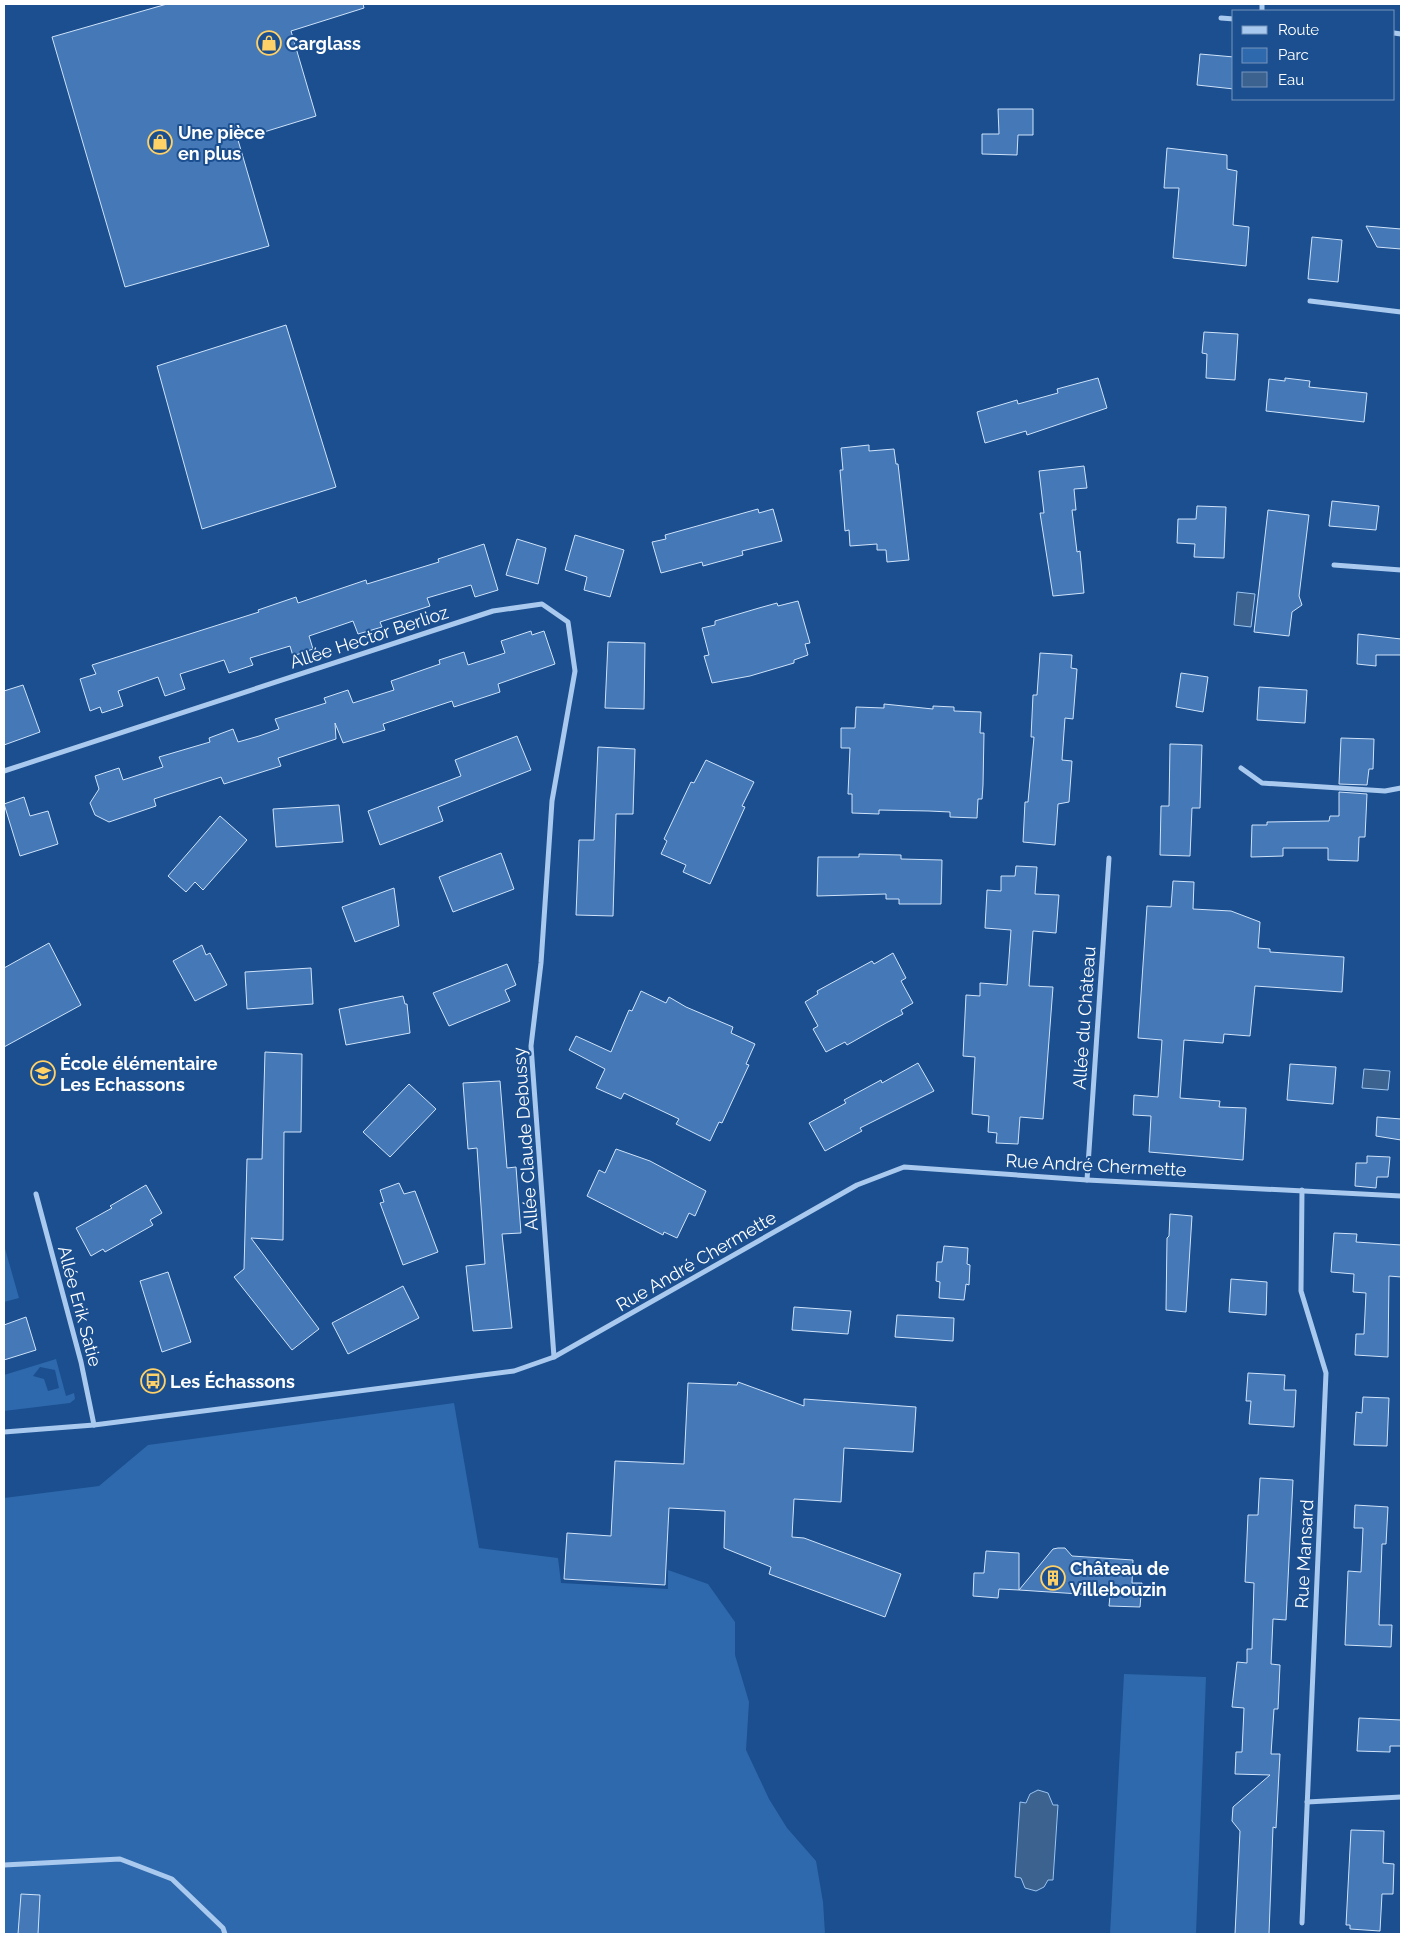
<svg xmlns="http://www.w3.org/2000/svg" width="1405" height="1938" viewBox="0 0 1405 1938" font-family="Raleway,sans-serif">
<rect width="100%" height="100%" fill="#1b4f8f"/>
<!-- green -->
<g fill="#2e69ad" fill-rule="evenodd">
<polygon points="4,1245 19,1298 4,1302"/>
<path d="M56 1359 66 1396 74 1393 75 1399 70 1403 4 1411V1375ZM40 1367 55 1370 59 1388 48 1391 44 1379 33 1376Z"/>
<polygon points="454,1403 479,1548 558,1558 561,1583 668,1589 668,1570 708,1584 735,1622 735,1655 749,1702 746,1750 769,1799 787,1828 816,1861 823,1902 825,1934 4,1934 4,1498 99,1486 148,1445"/>
<polygon points="1124,1674 1206,1677 1196,1934 1110,1934"/>
</g>
<!-- water -->
<g fill="#3c6290" stroke="#9cc4f0">
<polygon points="1237,592 1255,594 1251,627 1234,625"/>
<polygon points="1364,1069 1390,1071 1388,1090 1362,1088"/>
<polygon points="1038,1790 1048,1793 1053,1805 1058,1805 1053,1880 1048,1880 1044,1887 1036,1891 1025,1888 1021,1878 1015,1877 1020,1802 1026,1803 1030,1794"/>
</g>
<!-- building -->
<g fill="#4478b7" stroke="#cfe3fa">
<polygon points="167,4 363,4 364,8 291,31 316,116 238,140 269,246 125,287 52,37"/>
<polygon points="1200,54 1234,57 1234,89 1197,85"/>
<polygon points="998,109 1033,109 1033,135 1018,135 1017,155 982,154 982,134 999,134"/>
<polygon points="1167,148 1227,155 1227,169 1237,171 1233,225 1249,227 1246,266 1173,258 1179,188 1164,188"/>
<polygon points="1366,226 1401,229 1401,249 1377,247"/>
<polygon points="1312,237 1342,240 1338,282 1308,279"/>
<polygon points="286,325 336,487 202,529 157,366"/>
<polygon points="1204,332 1238,334 1235,380 1206,378 1207,354 1202,353"/>
<polygon points="1098,378 1107,408 1027,435 1026,431 985,443 977,412 1017,400 1018,404 1058,393 1057,389"/>
<polygon points="1285,378 1310,381 1309,387 1367,393 1364,422 1266,411 1269,379 1285,381"/>
<polygon points="869,445 869,451 894,449 896,464 898,464 909,560 887,562 886,550 877,550 877,544 850,546 849,530 845,531 840,470 843,470 841,448"/>
<polygon points="1084,466 1087,488 1074,489 1076,510 1072,510 1077,552 1080,551 1084,593 1053,596 1040,513 1044,513 1039,471"/>
<polygon points="1332,501 1379,506 1376,530 1329,526"/>
<polygon points="1197,506 1226,507 1224,558 1194,557 1195,544 1177,543 1178,519 1196,519"/>
<polygon points="758,509 759,513 773,509 782,541 742,551 743,555 703,566 702,562 661,573 652,542 666,539 665,535"/>
<polygon points="1268,510 1309,515 1299,596 1302,605 1292,612 1289,636 1254,632"/>
<polygon points="575,535 624,550 610,597 584,590 587,577 565,570"/>
<polygon points="517,539 546,548 538,584 506,575"/>
<polygon points="484,544 498,590 475,597 471,585 427,598 430,606 380,622 382,627 358,634 353,621 309,636 313,649 293,656 290,646 250,658 253,665 229,673 224,660 180,674 185,689 165,696 158,677 118,691 123,706 102,713 100,707 90,711 80,679 96,674 92,665 259,612 258,610 296,597 298,603 366,580 367,584 439,562 438,559"/>
<polygon points="798,601 810,643 805,644 808,655 794,660 794,663 750,676 712,683 704,656 709,655 702,628 715,625 715,621 759,608 777,603 778,606"/>
<polygon points="531,631 532,635 544,631 555,664 498,684 500,692 454,707 452,701 383,724 385,730 343,743 335,723 336,739 278,758 281,766 224,784 221,777 154,799 156,806 109,822 95,815 90,803 99,789 95,776 119,768 123,780 163,767 159,757 210,742 209,738 233,729 238,742 259,736 279,729 275,719 326,703 324,698 348,690 353,703 394,690 391,681 440,664 439,660 464,652 468,665 505,653 501,641"/>
<polygon points="1358,634 1401,639 1401,655 1376,655 1376,666 1357,664"/>
<polygon points="608,642 645,643 644,709 605,708"/>
<polygon points="1040,653 1072,655 1071,668 1077,669 1073,719 1065,718 1062,760 1072,761 1069,802 1058,804 1055,845 1023,842 1025,802 1028,802 1034,737 1031,737 1033,695 1037,695"/>
<polygon points="1181,673 1208,677 1203,712 1176,707"/>
<polygon points="23,685 40,732 4,745 4,691"/>
<polygon points="1259,687 1307,690 1305,723 1257,720"/>
<polygon points="884,704 933,709 933,706 954,707 954,711 981,712 980,733 984,733 983,785 982,799 978,799 977,818 950,817 950,812 929,811 879,810 879,814 852,813 852,794 848,794 850,748 841,748 841,728 855,728 856,707 884,708"/>
<polygon points="517,736 531,770 438,807 443,821 380,845 368,811 461,776 455,760"/>
<polygon points="1341,738 1374,739 1373,769 1369,769 1367,785 1339,784"/>
<polygon points="1170,744 1202,745 1200,808 1192,808 1190,856 1160,855 1161,806 1169,806"/>
<polygon points="598,747 635,749 633,814 616,814 613,916 576,915 579,840 594,840"/>
<polygon points="706,760 754,782 742,806 745,807 710,884 683,872 686,865 661,854 667,841 664,839 691,782 694,783"/>
<polygon points="1339,792 1367,794 1365,837 1359,837 1358,861 1328,860 1328,848 1283,848 1283,856 1251,857 1252,825 1267,825 1267,822 1329,821 1330,816 1339,816"/>
<polygon points="24,797 30,816 48,811 58,844 20,856 4,804"/>
<polygon points="339,805 343,842 276,847 273,809"/>
<polygon points="220,816 247,840 203,890 195,882 186,892 168,876"/>
<polygon points="501,853 514,889 453,912 439,877"/>
<polygon points="859,854 901,855 901,859 942,860 941,904 899,904 899,899 886,899 886,894 817,896 818,857 859,857"/>
<polygon points="1016,866 1037,867 1035,894 1059,895 1056,933 1033,931 1031,958 1029,986 1053,987 1043,1119 1020,1117 1018,1144 996,1143 997,1133 988,1132 989,1116 972,1114 975,1057 963,1056 966,995 980,996 980,983 1007,985 1011,930 985,928 987,890 1001,891 1001,876 1015,876"/>
<polygon points="1173,881 1194,882 1193,909 1231,911 1260,922 1258,948 1270,949 1270,952 1344,957 1342,992 1255,986 1250,1036 1224,1034 1223,1043 1184,1040 1180,1098 1220,1101 1219,1107 1246,1108 1243,1160 1149,1152 1151,1116 1133,1115 1134,1095 1158,1097 1162,1040 1138,1038 1147,906 1171,907"/>
<polygon points="394,888 399,926 355,942 342,907"/>
<polygon points="49,943 81,1005 4,1047 4,968"/>
<polygon points="202,945 206,955 210,953 227,985 195,1001 173,961"/>
<polygon points="893,953 906,978 901,981 913,1003 901,1010 903,1014 886,1023 847,1045 845,1042 826,1052 813,1029 818,1026 805,1002 818,994 817,991 872,961 874,964"/>
<polygon points="507,964 516,985 505,990 510,1001 449,1026 433,993"/>
<polygon points="311,968 313,1004 247,1009 245,972"/>
<polygon points="641,991 666,1003 669,997 686,1007 733,1027 731,1033 755,1044 746,1064 749,1065 722,1123 719,1122 710,1141 676,1124 679,1119 624,1093 621,1099 596,1088 605,1069 569,1050 576,1036 611,1052 629,1010 632,1011"/>
<polygon points="403,996 405,1004 407,1004 410,1033 346,1045 339,1009"/>
<polygon points="265,1052 302,1054 301,1132 284,1132 283,1240 251,1238 319,1329 292,1350 234,1277 244,1269 247,1159 262,1159"/>
<polygon points="918,1063 934,1091 860,1128 862,1131 825,1151 809,1123 846,1103 844,1100 881,1080 882,1083"/>
<polygon points="1290,1064 1336,1067 1333,1104 1287,1100"/>
<polygon points="500,1081 507,1168 516,1167 521,1233 502,1234 512,1328 473,1331 466,1266 485,1264 477,1148 468,1149 463,1083"/>
<polygon points="409,1084 436,1109 390,1157 363,1132"/>
<polygon points="1377,1117 1401,1119 1401,1140 1376,1136"/>
<polygon points="616,1149 650,1161 706,1191 695,1216 689,1213 677,1238 664,1232 663,1235 587,1196 599,1170 605,1173"/>
<polygon points="1367,1156 1390,1157 1388,1177 1377,1177 1376,1188 1355,1186 1356,1163 1367,1163"/>
<polygon points="399,1183 404,1194 415,1191 438,1252 403,1265 380,1203 384,1202 380,1190"/>
<polygon points="146,1185 162,1213 150,1220 153,1225 105,1252 103,1249 91,1256 76,1228 112,1208 110,1206"/>
<polygon points="1170,1214 1192,1216 1186,1312 1166,1310 1167,1238 1169,1236"/>
<polygon points="1334,1233 1357,1234 1356,1242 1401,1245 1401,1277 1389,1276 1388,1357 1355,1355 1356,1334 1364,1334 1366,1293 1353,1292 1354,1274 1331,1272"/>
<polygon points="944,1246 968,1248 967,1264 970,1265 969,1285 966,1284 964,1300 939,1298 940,1282 936,1281 937,1262 942,1262"/>
<polygon points="168,1272 191,1342 162,1352 140,1281"/>
<polygon points="1231,1279 1267,1282 1266,1315 1229,1312"/>
<polygon points="403,1286 419,1318 348,1354 332,1323"/>
<polygon points="794,1307 851,1311 848,1334 792,1330"/>
<polygon points="897,1315 954,1318 953,1341 895,1337"/>
<polygon points="26,1317 36,1350 4,1360 4,1325"/>
<polygon points="1248,1373 1285,1375 1284,1390 1296,1390 1294,1427 1249,1424 1251,1401 1246,1401"/>
<polygon points="738,1382 804,1406 804,1399 916,1407 913,1452 844,1448 841,1502 794,1499 792,1537 804,1538 901,1574 885,1617 769,1574 771,1567 724,1548 725,1511 669,1508 665,1585 564,1579 567,1533 611,1536 615,1461 684,1464 688,1383 737,1385"/>
<polygon points="1363,1397 1389,1398 1387,1446 1354,1445 1356,1412 1362,1413"/>
<polygon points="1260,1478 1293,1480 1286,1620 1273,1619 1271,1664 1280,1665 1278,1709 1274,1709 1271,1754 1280,1754 1276,1828 1273,1827 1269,1934 1235,1934 1240,1831 1232,1821 1233,1807 1270,1775 1235,1774 1236,1752 1242,1752 1244,1708 1232,1707 1237,1662 1247,1663 1247,1649 1252,1649 1254,1583 1245,1582 1248,1515 1258,1515"/>
<polygon points="1355,1505 1388,1507 1386,1544 1382,1544 1379,1625 1392,1625 1391,1647 1345,1645 1348,1571 1361,1572 1363,1528 1354,1528"/>
<polygon points="1058,1548 1065,1548 1072,1556 1133,1560 1132,1583 1142,1583 1140,1607 1109,1606 1110,1596 1019,1590 1053,1549"/>
<polygon points="986,1551 1019,1553 1019,1590 999,1589 998,1598 973,1596 974,1573 984,1573"/>
<polygon points="1359,1718 1401,1720 1401,1746 1390,1746 1390,1752 1357,1751"/>
<polygon points="1351,1830 1384,1831 1383,1863 1394,1864 1393,1894 1382,1894 1380,1931 1350,1929 1350,1925 1346,1925"/>
<polygon points="21,1894 40,1895 38,1934 18,1934"/>
</g>
<g fill="none" stroke-linecap="round" stroke-linejoin="round">
<!-- street -->
<g stroke="#a9c9ee" stroke-width="5">
<polyline points="1262,4 1262,11"/>
<polyline points="1221,18 1234,19"/>
<polyline points="1394,33 1401,34"/>
<polyline points="1310,301 1401,312"/>
<polyline points="1334,565 1401,570"/>
<polyline points="1241,768 1262,783 1385,791 1401,788"/>
<polyline points="4,771 493,611 542,604 568,622 575,671 552,801 541,963 531,1046 554,1357"/>
<polyline points="1087,1180 1109,858"/>
<polyline points="1302,1190 1301,1291 1326,1373 1302,1923"/>
<polyline points="36,1194 81,1362 94,1425"/>
<polyline points="4,1432 94,1425 514,1371 554,1357 857,1185 904,1167 1087,1180 1401,1196"/>
<polyline points="1307,1802 1401,1797"/>
<polyline points="4,1865 120,1859 172,1879 223,1928 225,1934"/>
</g>
</g>
<!-- icons -->
<defs>
<g id="shop-ring" transform="scale(1.25)"><circle r="9.5" fill="#1b4f8f" stroke="#ffd166" stroke-width="1.5"/><path d="M-5-2.5h2.3a2.7 3.5 0 0 1 5.4 0H5L5.5 6h-11ZM-1.5-2.5h3a1.5 2.3 0 0 0-3 0Z" fill="#ffd166"/></g>
<g id="school-ring" transform="scale(1.25)"><circle r="9.5" fill="#1b4f8f" stroke="#ffd166" stroke-width="1.5"/><path d="M0-5L7-2L0 1L-7-2ZM-4 1L0 2.5L4 1V4Q0 6-4 4Z" fill="#ffd166"/></g>
<g id="bus-ring" transform="scale(1.25)"><circle r="9.5" fill="#1b4f8f" stroke="#ffd166" stroke-width="1.5"/><path d="M-5-6H5V4H4V6H2V4H-2V6H-4V4H-5ZM-3.5-4V0h7V-4ZM-3.5 1.2v1.5H-2V1.2ZM2 1.2v1.5H3.5V1.2Z" fill="#ffd166"/></g>
<g id="building-ring" transform="scale(1.25)"><circle r="9.5" fill="#1b4f8f" stroke="#ffd166" stroke-width="1.5"/><path d="M-4-6H4V6H1V3H-1V6H-4ZM-2.5-4.3h1.7v1.8h-1.7ZM.8-4.3h1.7v1.8H.8ZM-2.5-1h1.7V.8h-1.7ZM.8-1h1.7V.8H.8Z" fill="#ffd166"/></g>
</defs>
<g fill-rule="evenodd">
<use href="#shop-ring" x="269" y="43"/>
<use href="#shop-ring" x="160" y="142"/>
<use href="#school-ring" x="43" y="1073"/>
<use href="#bus-ring" x="153" y="1381"/>
<use href="#building-ring" x="1053" y="1578"/>
</g>
<g text-anchor="middle" dominant-baseline="central" stroke-width="4" stroke-linejoin="round" paint-order="stroke">
<!-- poi labels -->
<g font-size="18" font-weight="bold" fill="#fff" stroke="#1b4f8f" text-anchor="start">
<text x="286" y="43">Carglass</text>
<text x="178" y="132">Une pièce<tspan x="178" dy="21">en plus</tspan></text>
<text x="60" y="1063">École élémentaire<tspan x="60" dy="21">Les Echassons</tspan></text>
<text x="170" y="1381">Les Échassons</text>
<text x="1070" y="1568">Château de<tspan x="1070" dy="21">Villebouzin</tspan></text>
</g>
<!-- street labels -->
<g font-size="18" fill="#fff" stroke="#1b4f8f">
<text transform="translate(369 637) rotate(-18)">Allée Hector Berlioz</text>
<text transform="translate(1084 1018) rotate(-86)">Allée du Château</text>
<text transform="translate(525 1139) rotate(-94)">Allée Claude Debussy</text>
<text transform="translate(1096 1165) rotate(3)">Rue André Chermette</text>
<text transform="translate(696 1261) rotate(-30)">Rue André Chermette</text>
<text transform="translate(80 1306) rotate(75)">Allée Erik Satie</text>
<text transform="translate(1304 1554) rotate(-87)">Rue Mansard</text>
</g>
</g>
<!-- border -->
<rect width="1405" height="1938" fill="none" stroke="#ffffff" stroke-width="10"/>
<!-- legend -->
<rect x="1232" y="10" width="162" height="90" fill="#1b4f8f" stroke="#7695bc"/>
<rect x="1242" y="26" width="25" height="8" fill="#a9c9ee" stroke="#7695bc"/>
<text x="1278" y="35" font-size="15" fill="#ffffff">Route</text>
<rect x="1242" y="48" width="25" height="15" fill="#2e69ad" stroke="#7695bc"/>
<text x="1278" y="60" font-size="15" fill="#ffffff">Parc</text>
<rect x="1242" y="72" width="25" height="15" fill="#3c6290" stroke="#7695bc"/>
<text x="1278" y="85" font-size="15" fill="#ffffff">Eau</text>
</svg>
